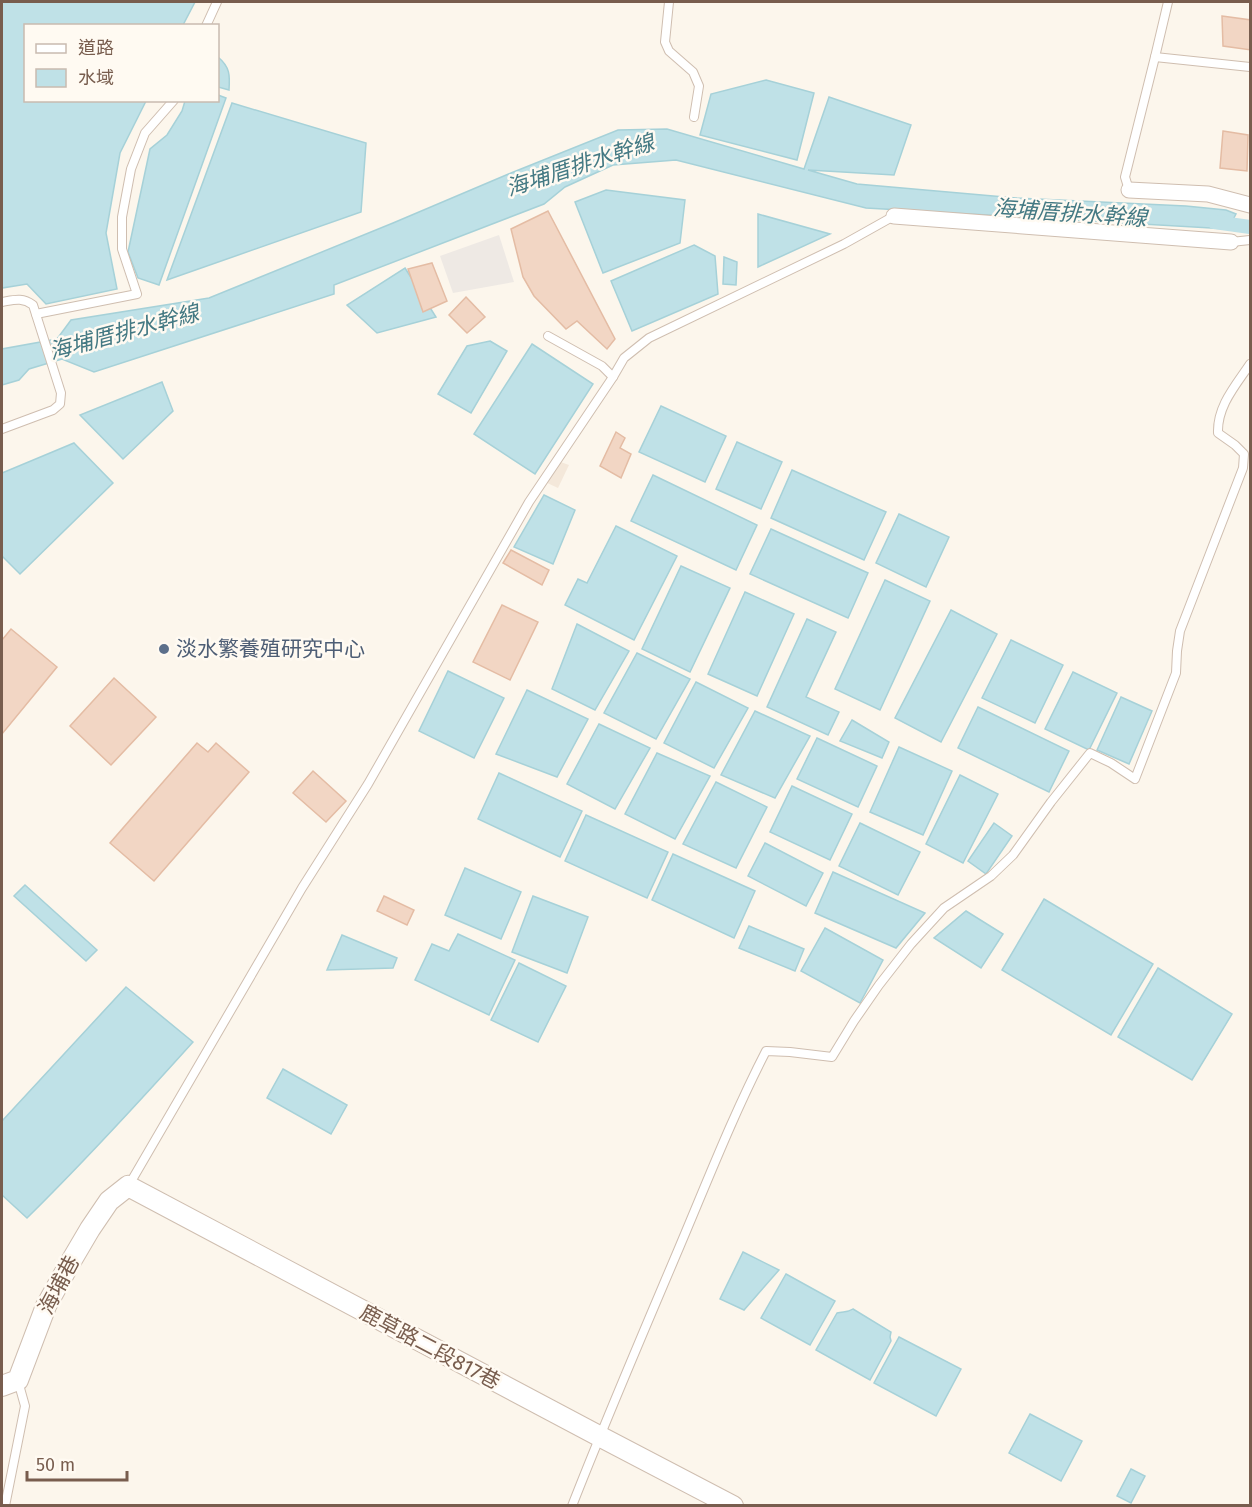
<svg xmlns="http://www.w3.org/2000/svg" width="1252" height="1507" viewBox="0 0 1252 1507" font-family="'Fira Sans','Noto Sans TC',sans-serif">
<rect width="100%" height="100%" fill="#fcf6ec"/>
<!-- residential -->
<polygon fill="#f4e8da" points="555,460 569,465 558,488 543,481"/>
<!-- industrial -->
<polygon fill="#eee9e4" points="499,235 514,282 453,293 440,256"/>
<!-- water -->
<g fill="#bfe1e7" stroke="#a6d1d8" stroke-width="1.5">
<polygon points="2,2 195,2 183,25 26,26 26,100 146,101 120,153 106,233 117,289 46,304 27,284 2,288"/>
<path d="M218 57C230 67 230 75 229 90L218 87Z"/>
<polygon points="766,80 814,93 797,160 700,135 711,94"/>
<polygon points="218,95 226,98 159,285 138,278 128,252 150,149 167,135 182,111 185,101 218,100"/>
<polygon points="829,97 911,125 894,175 808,170 857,184 1016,198 1186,206 1226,210 1236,214 1228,229 866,208 676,160 613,165 565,187 544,204 334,285 334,294 94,372 62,359 29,369 19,380 2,385 2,349 57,339 71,320 209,298 393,223 511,173 618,130 667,129 804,169"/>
<polygon points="232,103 366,143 361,212 167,280"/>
<polygon points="606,190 685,200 680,243 603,273 575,202"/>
<polygon points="758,214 830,234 758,267"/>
<polygon points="694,245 715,256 718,294 632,331 611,281"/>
<polygon points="724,257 737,262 736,285 723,284"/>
<polygon points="405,268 436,317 377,333 347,305"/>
<polygon points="490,341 507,351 471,413 438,394 467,346"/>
<polygon points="532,344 593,384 535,474 474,434"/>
<polygon points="162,382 173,411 123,459 80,415"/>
<polygon points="661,406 726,436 705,482 639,452"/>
<polygon points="737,442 782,462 761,509 716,489"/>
<polygon points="74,443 113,483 20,574 2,556 2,473"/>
<polygon points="792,470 886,512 864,560 771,518"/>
<polygon points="653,475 757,525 736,570 631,521"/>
<polygon points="544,495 575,510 553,564 514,547"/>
<polygon points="899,514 949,537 926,587 876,563"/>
<polygon points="616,526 677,556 634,640 565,605 578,579 587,583"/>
<polygon points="771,529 868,573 848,618 750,574"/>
<polygon points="681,566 730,588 690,672 642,649"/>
<polygon points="885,580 930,601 880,710 835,689"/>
<polygon points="745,592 794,614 757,696 708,674"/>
<polygon points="951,610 997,634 941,742 895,718"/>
<polygon points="807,619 836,632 806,697 839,712 828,735 767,707"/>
<polygon points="577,624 629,651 595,710 552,689"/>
<polygon points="1011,640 1063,665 1035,723 982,698"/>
<polygon points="637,653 690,679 656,739 604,713"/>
<polygon points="448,671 504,698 474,758 419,731"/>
<polygon points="1073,672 1117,693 1089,750 1045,729"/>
<polygon points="696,682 748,708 714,768 664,743"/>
<polygon points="527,690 588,719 557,777 496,754"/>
<polygon points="1121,697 1152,711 1129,764 1097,750"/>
<polygon points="978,707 1069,751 1049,792 958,748"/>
<polygon points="755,711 810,736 775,798 721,775"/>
<polygon points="852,720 889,742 882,758 840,741"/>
<polygon points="599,724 650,748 615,809 567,784"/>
<polygon points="817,738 877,766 858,807 797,779"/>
<polygon points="899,747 952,771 923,835 870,812"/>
<polygon points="657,753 710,776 675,839 625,814"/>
<polygon points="499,773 582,811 560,857 478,819"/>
<polygon points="960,775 998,794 963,863 926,844"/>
<polygon points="716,782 767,807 736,868 683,844"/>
<polygon points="792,786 852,814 830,860 770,832"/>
<polygon points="586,815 668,852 647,898 565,861"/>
<polygon points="860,823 920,852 898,895 839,866"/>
<polygon points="994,823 1012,836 986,874 968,861"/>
<polygon points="765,843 823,873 806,906 748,876"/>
<polygon points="673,854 755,891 734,938 652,900"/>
<polygon points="465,868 521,892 501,939 445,915"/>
<polygon points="833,872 925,913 896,948 815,913"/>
<polygon points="25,885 97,950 86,961 14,896"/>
<polygon points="533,896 588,917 567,973 512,952"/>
<polygon points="1044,899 1153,964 1111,1035 1002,970"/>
<polygon points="966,911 1003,934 981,968 934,938"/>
<polygon points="749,926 804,949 795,971 739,948"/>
<polygon points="825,928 883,960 860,1003 801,971"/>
<polygon points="458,934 515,960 489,1015 415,980 432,944 449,951"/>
<polygon points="342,935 397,958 393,968 327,970"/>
<polygon points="519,963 566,986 538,1042 491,1020"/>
<polygon points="1158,968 1232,1014 1192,1080 1118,1037"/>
<path d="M126 987 193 1042C139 1102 85 1161 27 1218L2 1195V1121Z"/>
<polygon points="283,1069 347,1105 331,1134 267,1098"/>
<polygon points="743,1252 779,1270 744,1310 720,1299"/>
<polygon points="786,1274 835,1301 810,1345 761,1318"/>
<path d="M853 1309 891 1332 890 1337 891 1341 870 1380 816 1350 837 1313C843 1311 847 1313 853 1309Z"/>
<polygon points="899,1337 961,1369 936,1416 874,1383"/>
<polygon points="1030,1414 1082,1441 1061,1481 1009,1453"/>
<polygon points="1131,1469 1145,1476 1131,1503 1117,1496"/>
</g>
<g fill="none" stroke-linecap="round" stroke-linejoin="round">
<!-- canal -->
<polyline stroke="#bfe1e7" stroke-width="14" points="1214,222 1250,227"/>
</g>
<!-- building -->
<g fill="#f2d6c4" stroke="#e4bca4" stroke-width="1.5">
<polygon points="1222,16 1251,20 1251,50 1223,46"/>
<polygon points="1223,131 1248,135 1247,171 1220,168"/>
<polygon points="548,211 615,339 607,349 577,321 566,329 534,296 523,277 511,229"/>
<polygon points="432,263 447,301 423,312 408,269"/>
<polygon points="466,297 485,317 467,333 449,315"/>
<polygon points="616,432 625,438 620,448 631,454 621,478 600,466"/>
<polygon points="511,550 549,570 542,585 503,563"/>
<polygon points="502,605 538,622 510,680 473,662"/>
<polygon points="11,629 57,667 2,734 2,640"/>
<polygon points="114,678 156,717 111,765 70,726"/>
<polygon points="197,743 208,752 216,743 249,772 154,881 110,843"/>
<polygon points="313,771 346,801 326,822 293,793"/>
<polygon points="384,896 414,910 407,925 377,911"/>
</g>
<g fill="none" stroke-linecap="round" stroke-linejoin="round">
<!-- service casing -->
<g stroke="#cfbeb0" stroke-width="10">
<g id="service">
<polyline points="669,2 665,42 669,51 693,72 699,86 694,117"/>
<polyline points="206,26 217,2"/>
<polyline points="1155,57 1250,67"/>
<polyline points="1129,190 1125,177 1155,57 1168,2"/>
<polyline points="1231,242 1250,240"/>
<path d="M2 302C14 300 22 297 33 305L61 393 60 404 53 410 2 429"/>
<polyline points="36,314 137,294 122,249 122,217 131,169 145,133 174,100"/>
<polyline points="548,336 602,366 613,377"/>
<polyline points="129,1185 302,888 368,784 529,502 613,377 624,358 649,338 844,244 894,216"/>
<polyline points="5,1506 25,1406 18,1381"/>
<path d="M572 1506C606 1419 643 1333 679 1248 707 1182 733 1115 766 1051L790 1052 832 1057 854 1021 879 985 911 944 944 908 991 876 1013 855 1051 802 1090 753 1111 763 1135 779 1176 673 1177 651 1180 631 1243 468 1244 454 1235 445 1218 433C1217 406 1236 385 1250 364"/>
</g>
</g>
<!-- minor casing -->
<g stroke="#cfbeb0" stroke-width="17">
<g id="minor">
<polyline points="1129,190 1208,194 1250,205"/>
<polyline points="894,216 1231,242"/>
</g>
</g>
<!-- tertiary casing -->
<g stroke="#cfbeb0" stroke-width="22">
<polyline id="tertiary" points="2,1386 18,1380 46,1306 70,1263 90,1229 109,1201 128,1186 599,1436 733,1506"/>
</g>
<!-- service -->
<use href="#service" stroke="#fff" stroke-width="8"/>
<!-- minor -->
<use href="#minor" stroke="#fff" stroke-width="15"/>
<!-- tertiary -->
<use href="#tertiary" stroke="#fff" stroke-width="20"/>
</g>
<!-- markers -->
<circle fill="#5c6f8a" stroke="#fffaf2" stroke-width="2" cx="164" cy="649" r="6"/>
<g text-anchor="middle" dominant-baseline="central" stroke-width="5" stroke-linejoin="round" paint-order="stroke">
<!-- service labels -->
<g font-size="21" fill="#4e5e75" stroke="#fffaf2" text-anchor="start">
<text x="176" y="649">淡水繁養殖研究中心</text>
</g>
<!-- street labels -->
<g font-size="21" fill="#785d4e" stroke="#fffaf2">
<text transform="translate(59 1285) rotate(-62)">海埔巷</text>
<text transform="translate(430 1347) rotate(28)">鹿草路二段817巷</text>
</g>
<!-- water labels -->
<g font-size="22" font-style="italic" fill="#447983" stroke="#fffaf2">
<text transform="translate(580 165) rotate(-18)">海埔厝排水幹線</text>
<text transform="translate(1070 213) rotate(4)">海埔厝排水幹線</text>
<text transform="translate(124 332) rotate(-15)">海埔厝排水幹線</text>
</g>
</g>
<!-- border -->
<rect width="1252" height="1507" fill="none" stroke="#785d4e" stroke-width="6"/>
<!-- legend -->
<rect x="24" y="24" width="195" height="78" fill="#fffaf2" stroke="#c9bbb0" stroke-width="1.5"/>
<rect x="36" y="44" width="30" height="9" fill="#ffffff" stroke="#c9bbb0" stroke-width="1.5"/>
<text x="78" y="54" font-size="18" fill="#785d4e">道路</text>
<rect x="36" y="69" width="30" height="18" fill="#bfe1e7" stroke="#c9bbb0" stroke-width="1.5"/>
<text x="78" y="84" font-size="18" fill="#785d4e">水域</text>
<!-- scale -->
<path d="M27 1471v9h100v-9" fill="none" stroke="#785d4e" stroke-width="3"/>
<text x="36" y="1471" font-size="18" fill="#785d4e" stroke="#fffaf2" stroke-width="4.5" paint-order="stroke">50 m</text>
</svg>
